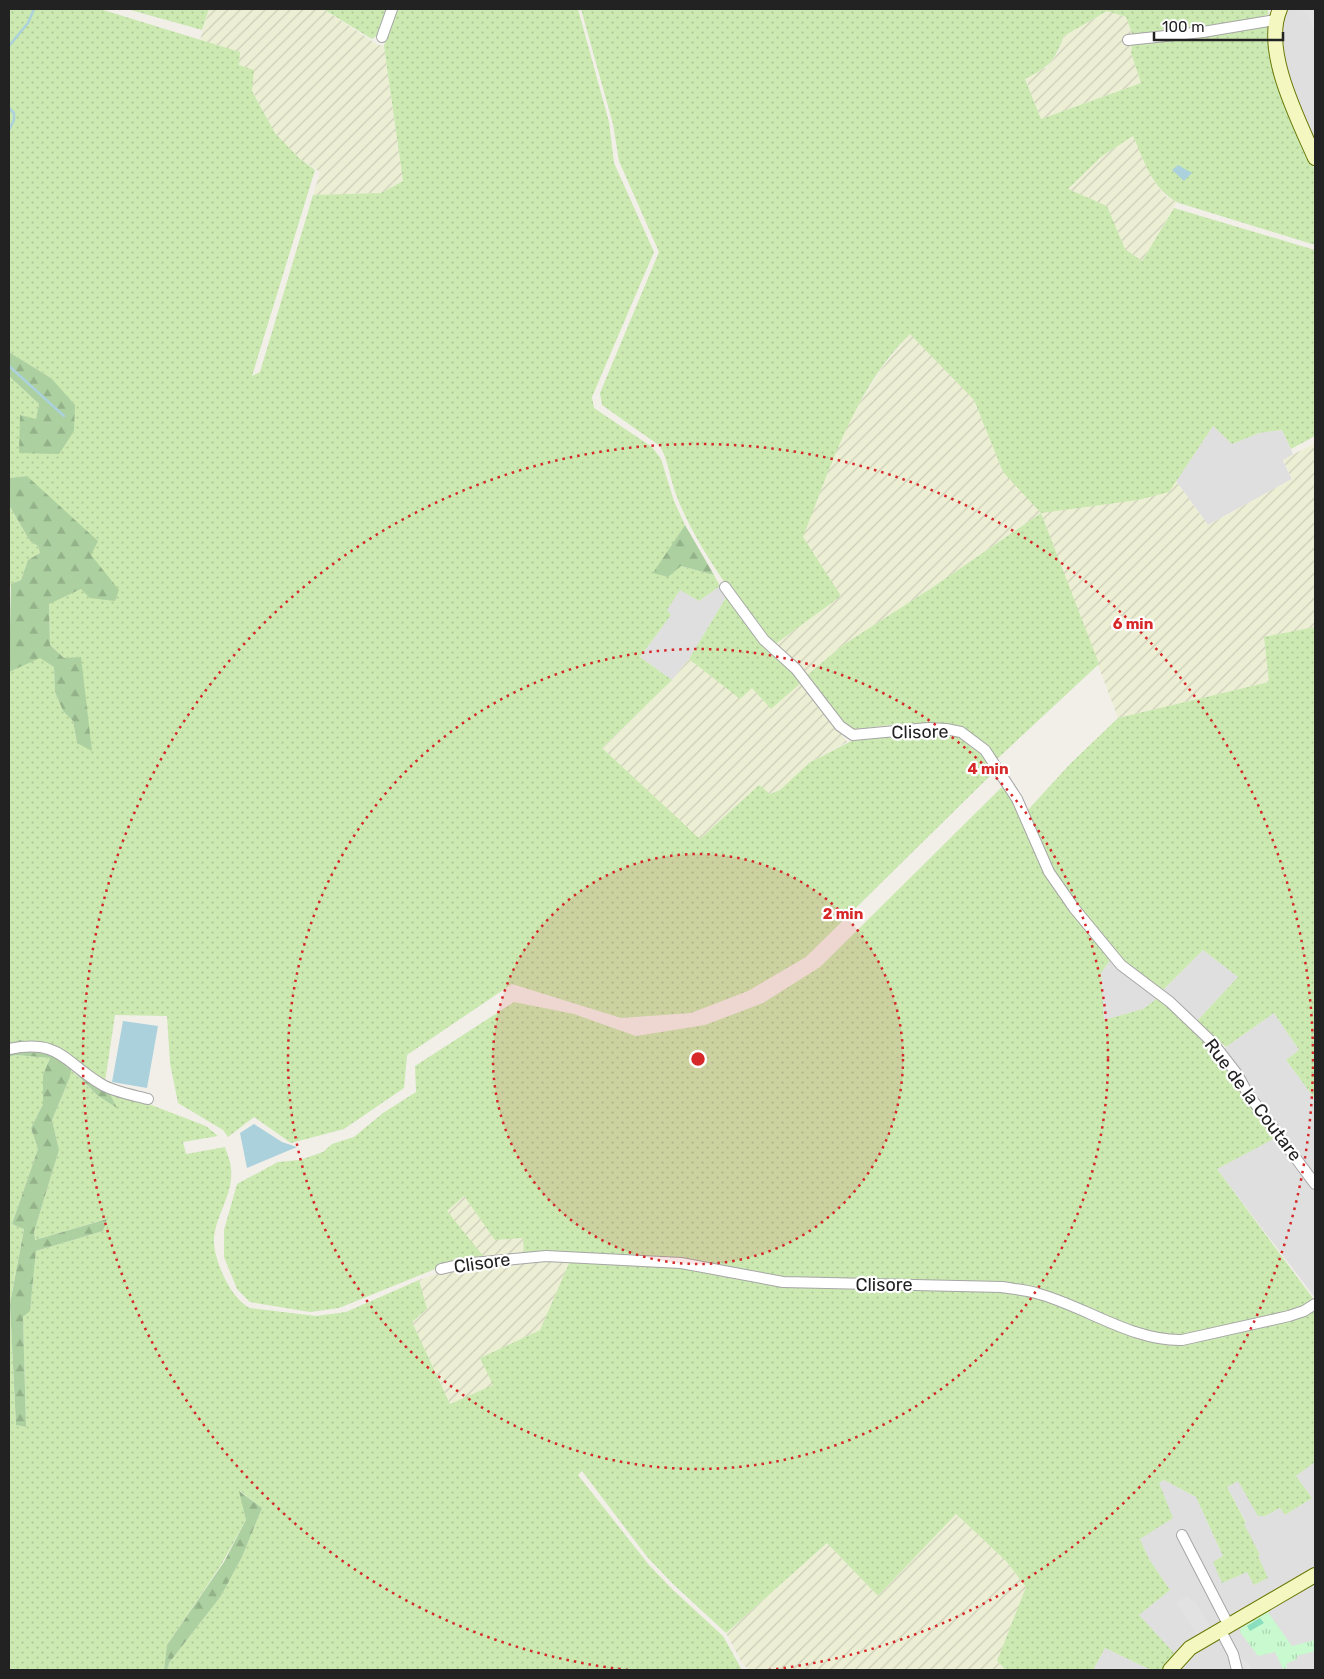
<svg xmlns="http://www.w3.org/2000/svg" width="1324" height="1679" viewBox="0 0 1324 1679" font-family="Rubik,sans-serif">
<defs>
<pattern id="farmland-furrows" width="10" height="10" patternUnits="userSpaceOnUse" patternTransform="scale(1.25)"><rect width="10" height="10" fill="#edefd5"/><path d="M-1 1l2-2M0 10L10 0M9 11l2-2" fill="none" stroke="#cbcdb7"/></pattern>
<pattern id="grass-dots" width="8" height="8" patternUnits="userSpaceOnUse" patternTransform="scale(1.25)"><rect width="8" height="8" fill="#cbe9b1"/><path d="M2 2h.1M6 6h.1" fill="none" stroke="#aec898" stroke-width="1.8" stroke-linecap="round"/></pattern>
<pattern id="forest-firs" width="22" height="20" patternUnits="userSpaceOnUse" patternTransform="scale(1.25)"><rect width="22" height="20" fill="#acd09f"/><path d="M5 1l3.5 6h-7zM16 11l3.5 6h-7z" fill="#94b289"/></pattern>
<pattern id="park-tufts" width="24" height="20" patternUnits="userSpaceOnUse" patternTransform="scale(1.25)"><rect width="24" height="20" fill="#c9f9ce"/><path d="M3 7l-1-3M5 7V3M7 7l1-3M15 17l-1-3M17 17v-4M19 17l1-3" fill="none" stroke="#acd5b1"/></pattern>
</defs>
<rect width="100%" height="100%" fill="#f2efe9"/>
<!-- residential -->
<g fill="#e0dfdf">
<polygon points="1289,9 1315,9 1315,147 1282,57 1280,22"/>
<polygon points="1213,426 1232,444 1259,433 1282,430 1293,454 1283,461 1292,479 1208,525 1176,481"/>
<polygon points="720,586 728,594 689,659 672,680 640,657 671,615 667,610 680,589 699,601"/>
<polygon points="1203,950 1238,977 1197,1021 1161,992"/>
<polygon points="1111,959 1159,997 1143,1009 1104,1020 1101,973"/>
<polygon points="1274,1013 1299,1050 1286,1060 1315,1099 1315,1298 1217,1169 1276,1137 1218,1053"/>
<polygon points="1315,1462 1315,1670 1161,1670 1174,1654 1139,1615 1170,1590 1149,1559 1140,1539 1159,1483 1164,1480 1196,1497 1223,1556 1222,1583 1247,1571 1254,1585 1267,1578 1258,1556 1260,1555 1243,1524 1246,1522 1227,1487 1238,1481 1265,1516 1280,1508 1285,1515 1312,1498 1296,1476"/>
<polygon points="1105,1648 1151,1670 1093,1670"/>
</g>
<!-- farmland -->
<g fill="url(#farmland-furrows)">
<polygon points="209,9 323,9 378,45 384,46 403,181 381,193 313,195 320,172 299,158 275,133 238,65 200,40"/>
<polygon points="1107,11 1126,17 1133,36 1131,53 1141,83 1041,119 1025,78 1047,67 1058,53 1064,36"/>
<polygon points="1133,136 1153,180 1165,196 1177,202 1142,261 1125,249 1107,206 1068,189 1102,156"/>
<polygon points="910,333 974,400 1003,472 1168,492 1176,481 1208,525 1292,479 1283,460 1315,443 1315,627 1264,638 1269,682 1118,718 1041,513 933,587 843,645 806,676 774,645 841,596 802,537 847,423 882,368"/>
<polygon points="689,659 740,699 752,688 803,681 847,742 809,763 781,790 770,794 759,786 700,840 602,748 672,680"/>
<polygon points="464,1196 495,1239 523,1238 524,1254 570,1261 540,1330 480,1358 494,1385 450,1404 412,1322 427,1309 419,1280 456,1266 447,1211"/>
<polygon points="956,1514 1006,1561 1026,1587 997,1661 1006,1670 749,1670 742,1663 726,1633 827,1543 878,1596"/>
</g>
<!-- grass -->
<g fill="url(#grass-dots)">
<polygon points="9,9 100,9 240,52 239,65 254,70 252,91 275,133 299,158 315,170 252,376 260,372 313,195 381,193 403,181 384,46 393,9 578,9 609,122 614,163 654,252 592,397 594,408 652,447 661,459 674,501 685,525 654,573 681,566 714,575 720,586 699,601 680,590 667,610 671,615 640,657 672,680 602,748 700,839 759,785 770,794 780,790 809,763 857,738 923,732 960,734 976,746 997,769 806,957 748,991 691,1013 621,1018 512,984 407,1055 404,1088 344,1129 291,1143 254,1117 228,1137 223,1130 178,1103 170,1063 167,1016 115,1015 105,1082 20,1040 9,1043 9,672 40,657 54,667 55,692 63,711 73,721 77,743 81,658 64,658 50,645 49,603 81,589 91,555 27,476 9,478 9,376 39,404 36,420 20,415 59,454 51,378 9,352"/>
<polygon points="127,9 209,9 202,30"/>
<polygon points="323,9 388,9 381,33 372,39"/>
<path d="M581 9H1267L1269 14 1258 18 1133 36 1126 17 1107 11 1064 36C1054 62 1050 66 1025 79L1041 119 1141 83 1131 53 1132 43 1267 23 1268 45 1315 171V245L1179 203C1152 190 1145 162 1133 136L1102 156 1068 189 1107 206 1125 249 1142 261 1174 208 1315 250V436L1291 449 1282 430 1259 433 1232 444 1213 426 1169 492 1138 500 1041 513 1099 664 997 759C989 748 980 739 969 732 940 715 881 727 849 730L806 676 843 645 933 587 1041 513 1003 472 974 400 910 334C855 388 831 466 803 537L841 596 774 645C740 608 695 544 677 497 670 480 669 462 660 446L602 405 600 393 659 252 619 161 613 124Z"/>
<polygon points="9,505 30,541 38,546 40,553 28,560 21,580 11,584 9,592"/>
<polygon points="728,594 803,681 771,709 752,688 740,699 689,659"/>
<polygon points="1315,627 1315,1099 1286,1060 1299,1050 1274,1013 1226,1047 1197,1021 1238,977 1203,950 1161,992 1123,963 1099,937 1042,852 1027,811 1070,764 1118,718 1269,682 1264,637"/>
<polygon points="1006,783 1050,880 1111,959 1101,973 1104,1020 1143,1009 1159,997 1218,1053 1277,1137 1217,1169 1315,1301 1287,1314 1170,1338 1134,1327 1053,1293 776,1278 707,1264 524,1254 523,1238 495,1240 464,1196 447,1211 484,1257 445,1265 339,1308 310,1312 250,1302 237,1289 224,1257 224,1230 237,1184 278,1162 300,1160 323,1152 332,1144 354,1137 383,1113 416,1092 415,1066 514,1002 574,1014 636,1036 705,1025 763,1003 820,967"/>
<path d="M16 1055 50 1058 43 1075V1104L31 1128 38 1149 12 1224 24 1228 10 1304 16 1425 26 1427 23 1317 30 1310 36 1251 103 1231 106 1219 35 1240 34 1232 59 1150 52 1120 70 1077V1069L97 1095 116 1107 107 1088 206 1126 218 1136 183 1142 186 1154 225 1147C227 1154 231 1162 231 1169 234 1195 213 1218 214 1243 215 1263 232 1300 250 1308L316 1316 346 1312 419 1280 427 1309 412 1322 450 1404 493 1385 480 1358 540 1330 570 1261 684 1267 775 1285 843 1289H985L1023 1293 1151 1339 1178 1345 1315 1306V1462L1296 1476 1312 1498 1285 1515 1280 1508 1265 1516H1258L1238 1481 1227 1487 1246 1523 1244 1524 1260 1555 1258 1556 1268 1578 1254 1585 1247 1572 1222 1583 1213 1562 1223 1556 1196 1497 1164 1480 1159 1483 1173 1518 1140 1539 1149 1559 1170 1590 1139 1615 1175 1654 1161 1670H1151L1105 1648 1093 1670H1006L997 1661 1026 1587 1006 1561 956 1514 878 1596 827 1543 726 1633 674 1585 648 1558 582 1471 578 1475 649 1565 672 1589 723 1636 742 1670H168L169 1663 221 1596 242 1557 262 1508 240 1491 246 1520 221 1565 167 1645 164 1670H9V1057Z"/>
</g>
<!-- forest -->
<g fill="url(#forest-firs)">
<polygon points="9,352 51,378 75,405 74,431 59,454 19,453 20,415 36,419 39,404 9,376"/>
<polygon points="27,476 98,541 91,555 119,590 115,601 90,598 81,589 49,604 50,645 64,658 81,657 92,751 77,743 73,721 63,711 55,692 54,667 40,658 9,672 11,584 21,580 28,560 40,553 38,546 30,541 9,505 9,478"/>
<polygon points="685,525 714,575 681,566 668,577 653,573"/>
<polygon points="20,1040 49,1045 107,1088 117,1108 97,1095 71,1069 70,1077 52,1120 59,1150 34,1232 35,1240 107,1219 103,1231 36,1251 30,1311 23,1317 26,1427 16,1425 10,1304 24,1229 12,1224 38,1149 31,1128 43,1104 43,1075 50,1058 16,1055 9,1057 9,1043"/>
<polygon points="239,1491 262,1508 242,1557 221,1596 169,1663 168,1670 164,1670 167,1645 224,1562 246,1520"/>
</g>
<!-- park -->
<polygon fill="url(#park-tufts)" points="1267,1611 1292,1646 1315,1640 1315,1651 1297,1656 1297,1659 1286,1664 1287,1668 1283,1669 1275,1652 1258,1656 1240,1632 1241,1628"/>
<!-- pitch -->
<polygon fill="#8adec0" points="1260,1618 1264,1623 1250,1631 1247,1626"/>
<!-- parking -->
<g fill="#e2e2e2">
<polygon points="1300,9 1315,9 1315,31 1307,13"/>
<polygon points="1188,1596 1191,1602 1195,1601 1211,1628 1197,1636 1176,1602"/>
<polygon points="1239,1654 1254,1670 1241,1670"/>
</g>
<!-- water -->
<g fill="#abd1dd">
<polygon points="1178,165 1192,173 1184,181 1172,170"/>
<polygon points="123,1021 158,1026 147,1088 112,1082"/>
<polygon points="254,1124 282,1142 297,1147 247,1168 240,1133"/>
</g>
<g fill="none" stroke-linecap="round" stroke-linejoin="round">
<!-- stream -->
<g stroke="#abd1dd" stroke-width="2.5">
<polyline points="9,46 28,23 34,9"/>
<polyline points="9,108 14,113 14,120 9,130"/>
<polyline points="9,366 64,416"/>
</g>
<!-- street casing -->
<g stroke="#a6a6a6" stroke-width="12">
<g id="street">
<polyline points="382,37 392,9"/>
<polyline points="1128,40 1203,32 1275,20"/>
<polyline points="725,587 764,640 796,669 840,726 853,735 928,728 946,729 961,732 985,750 1017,799 1049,872 1074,908 1121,965 1170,1002 1213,1043 1237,1074 1248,1094 1315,1184"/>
<path d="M9 1049C60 1039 63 1061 101 1084 114 1092 133 1095 148 1099"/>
<path d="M441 1269 462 1264 546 1256 681 1263 783 1282 1002 1287C1013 1289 1026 1290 1036 1293 1085 1306 1131 1341 1182 1340L1289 1316 1304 1311 1315 1304"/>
<polyline points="1182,1535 1229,1626"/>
<polyline points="1221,1631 1233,1654 1237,1670"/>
</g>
</g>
<!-- secondary casing -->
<g stroke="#6a7908" stroke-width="16">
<g id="secondary">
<path d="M1280 9C1262 50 1298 119 1315 158"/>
<polyline points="1170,1670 1190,1648 1315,1575"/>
</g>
</g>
<!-- street -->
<use href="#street" stroke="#fff" stroke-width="10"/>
<!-- secondary -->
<use href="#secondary" stroke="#f4f8c0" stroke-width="14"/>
</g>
<!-- distance rings -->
<circle cx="698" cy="1059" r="205" fill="#d62828" fill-opacity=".12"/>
<g fill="none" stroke="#d62828" stroke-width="2.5" stroke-dasharray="2.5 5">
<circle cx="698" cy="1059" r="205"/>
<circle cx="698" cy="1059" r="410"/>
<path d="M628 1670A615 615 0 1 1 768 1670"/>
</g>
<g text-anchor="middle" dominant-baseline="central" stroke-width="4.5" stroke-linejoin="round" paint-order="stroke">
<!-- street labels -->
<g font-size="18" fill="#222" stroke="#fff">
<text transform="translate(920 732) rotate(-1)">Clisore</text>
<text transform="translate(1253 1100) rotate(53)">Rue de la Coutare</text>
<text transform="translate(482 1263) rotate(-8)">Clisore</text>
<text x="884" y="1285">Clisore</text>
</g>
</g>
<circle cx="698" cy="1059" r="8" fill="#d62828" stroke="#fff" stroke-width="2.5"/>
<g font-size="15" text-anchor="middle" font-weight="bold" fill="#d62828" stroke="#fff" stroke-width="4.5" stroke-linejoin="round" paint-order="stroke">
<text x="1133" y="629">6 min</text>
<text x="988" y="774">4 min</text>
<text x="843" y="919">2 min</text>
</g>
<!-- border -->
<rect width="1324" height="1679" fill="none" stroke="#222222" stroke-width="20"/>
<!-- scale -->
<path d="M1154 32v8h129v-8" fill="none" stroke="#222222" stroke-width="2.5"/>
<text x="1162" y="32" font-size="15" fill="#222222" stroke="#ffffff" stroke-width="4" paint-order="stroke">100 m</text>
</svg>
